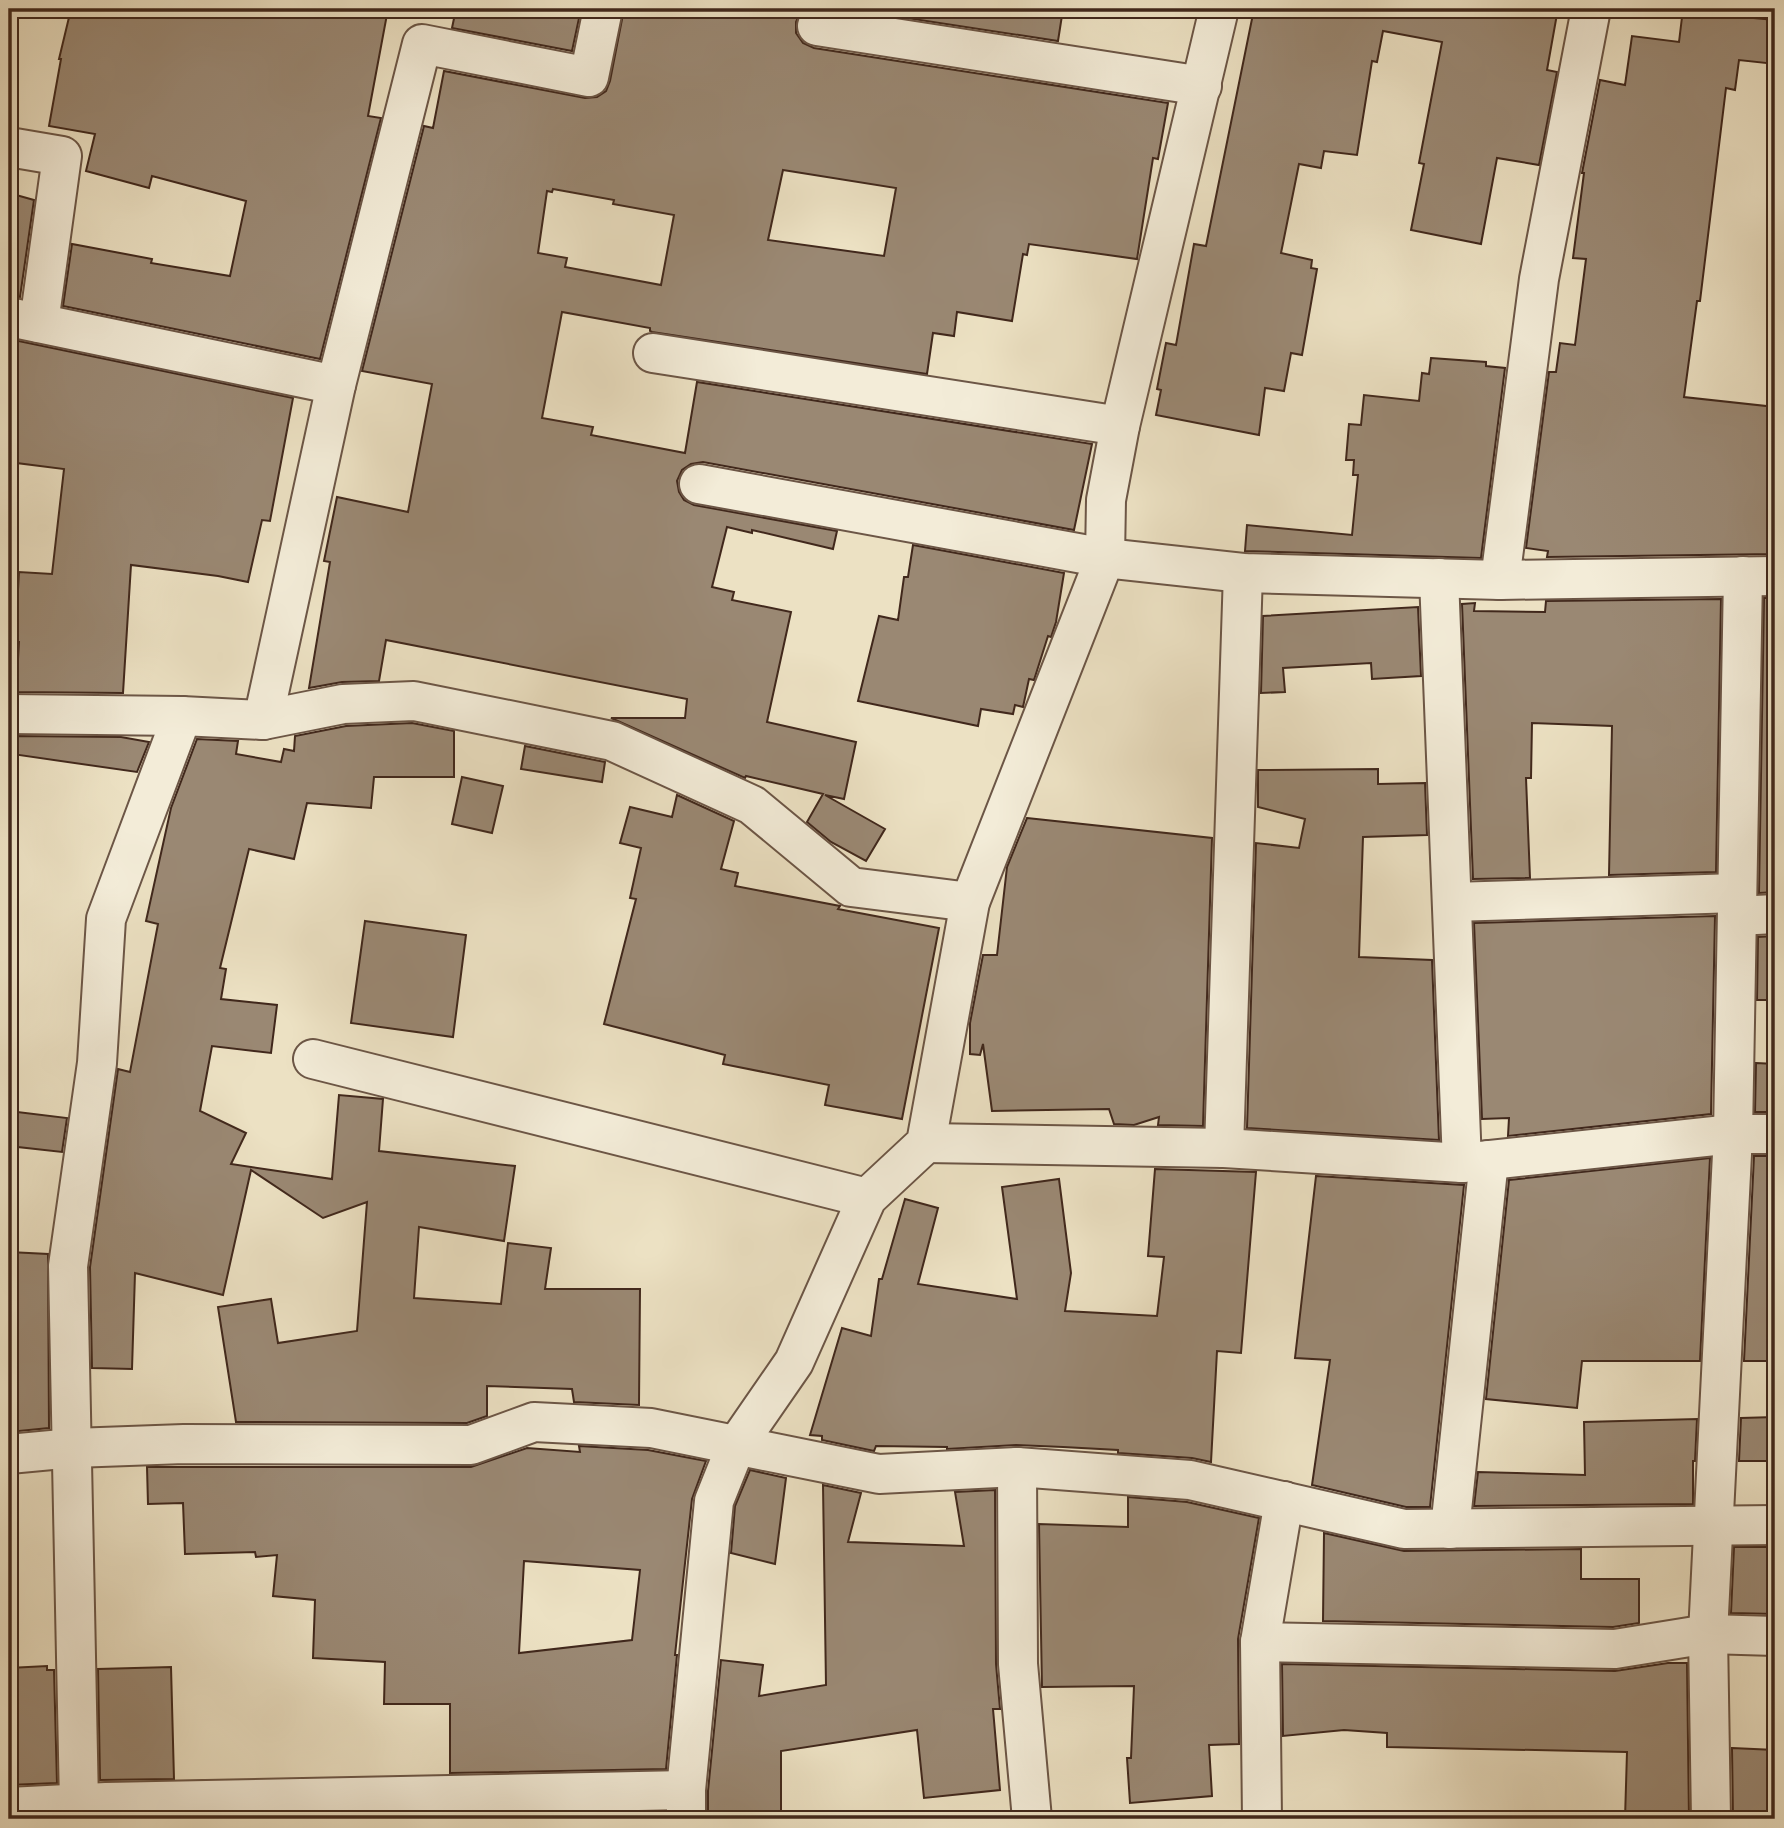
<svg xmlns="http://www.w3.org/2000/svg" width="1784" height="1828" viewBox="0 0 1784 1828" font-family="'Gentium Book Plus',serif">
<rect width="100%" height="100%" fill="#ece1c3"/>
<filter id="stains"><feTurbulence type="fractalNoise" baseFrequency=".00286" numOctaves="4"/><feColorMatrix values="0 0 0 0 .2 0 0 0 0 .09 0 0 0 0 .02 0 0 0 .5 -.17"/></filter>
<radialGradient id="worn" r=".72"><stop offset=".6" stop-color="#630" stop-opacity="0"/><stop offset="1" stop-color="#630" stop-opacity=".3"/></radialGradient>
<!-- building -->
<g fill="#9a8873" stroke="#41281c" stroke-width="2" fill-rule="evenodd">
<polygon points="71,9 388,9 368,116 381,118 320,359 63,306 72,244 152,259 151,263 230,276 246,201 152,176 149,188 86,171 95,134 49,126 61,59 59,59"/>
<polygon points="456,9 581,9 572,51 452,28"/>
<path d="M624 9H787L801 11 796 22V33L803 43 814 48 1168 103 1158 159 1153 158 1137 259 1029 244 1027 255 1023 254 1012 321 957 312 954 336 933 333 927 374 652 332 650 331V328L562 312 542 418 593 427 591 435 685 453 697 382 1092 444 1074 530 703 462 691 464 682 470 677 481 679 492 684 500 694 505 837 531 833 549 752 530V533L727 527 712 587 734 592 732 600 791 612 767 722 856 742 844 799 825 795 885 829 866 861 831 842 807 822 823 794 746 776 745 778 611 718H685L687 699 386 640 379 681 342 682 309 688 330 562 324 561 337 497 408 512 432 384 362 371 424 126 433 128 444 71 585 98 597 97 606 91 610 81ZM783 170 896 188 884 256 768 240ZM553 189 614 200 613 204 674 215 661 285 565 267 567 258 538 253 547 191 552 192Z"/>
<polygon points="848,9 1063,9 1058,41"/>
<polygon points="1254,9 1529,9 1557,14 1547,70 1557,72 1539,165 1497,158 1481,244 1411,230 1424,164 1419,163 1442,42 1383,31 1377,62 1372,61 1357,155 1324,151 1321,168 1299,164 1281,253 1312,260 1311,268 1317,269 1302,355 1291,353 1284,391 1265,388 1259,435 1156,415 1161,390 1157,389 1166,343 1176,345 1194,244 1206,246"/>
<polygon points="1683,9 1746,9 1744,17 1775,20 1775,64 1739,60 1735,90 1726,88 1700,301 1697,301 1684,397 1775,407 1775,554 1547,557 1548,551 1526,548 1549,372 1556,372 1560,343 1575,345 1586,259 1573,258 1584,173 1582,173 1600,80 1625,85 1632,36 1679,42"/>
<polygon points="9,193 34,200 20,297 9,296"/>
<polygon points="9,339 293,398 270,521 262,520 248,582 218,576 131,565 123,693 16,692 19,642 15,642 19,572 52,574 64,469 9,462 9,418 13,382 9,381"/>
<polygon points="1431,358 1486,362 1486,366 1505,368 1481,558 1245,551 1247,525 1352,535 1358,475 1353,475 1354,460 1346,460 1349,424 1361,425 1364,395 1419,401 1422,373 1429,374"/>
<polygon points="913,545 1064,573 1056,622 1051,637 1048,636 1034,680 1029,679 1023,707 1015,705 1013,714 981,709 978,726 858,701 879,616 898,620 904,577 908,577"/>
<polygon points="1764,598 1775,598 1775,892 1759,893"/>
<polygon points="1721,599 1716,872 1609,875 1612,726 1532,723 1531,778 1526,778 1530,878 1473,879 1462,604 1475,603 1474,611 1545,612 1546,601"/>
<polygon points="1418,607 1421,676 1372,679 1371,663 1283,668 1285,692 1261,693 1263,616"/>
<polygon points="412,723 454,731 454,777 374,777 371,808 307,803 294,859 249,849 220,968 226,969 221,999 277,1005 271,1053 212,1046 200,1111 246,1133 231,1164 332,1179 339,1095 383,1099 379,1151 515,1166 504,1241 419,1227 414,1298 501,1304 508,1243 551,1248 545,1289 640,1289 639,1405 574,1402 572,1389 487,1386 487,1416 467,1423 236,1422 218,1307 271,1299 278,1343 357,1331 367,1202 323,1218 251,1170 223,1295 135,1273 132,1369 92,1368 90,1267 118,1069 130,1072 158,924 146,921 171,808 197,739 238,741 236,754 281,762 284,749 294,751 295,736 346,726"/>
<polygon points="13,736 121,737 149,742 137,772 12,754"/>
<polygon points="525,746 605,762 602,782 521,769"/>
<polygon points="1378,769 1378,784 1425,783 1427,835 1363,837 1359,957 1432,960 1439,1140 1247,1128 1256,843 1299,848 1305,819 1258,807 1258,770"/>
<polygon points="462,777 503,786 492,833 452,824"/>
<polygon points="677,795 734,821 721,869 738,873 735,886 840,906 838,909 939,928 902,1119 825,1105 829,1085 723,1064 725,1055 604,1024 636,899 630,898 641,848 620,843 630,807 672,817"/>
<polygon points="1027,818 1212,838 1203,1126 1158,1125 1159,1117 1134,1125 1114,1124 1109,1109 992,1111 983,1044 980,1055 970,1054 970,1023 983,955 997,955 1007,867"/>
<polygon points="1715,916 1711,1114 1508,1136 1509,1118 1482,1119 1474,923"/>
<polygon points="365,921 466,935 453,1037 351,1023"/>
<polygon points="1775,936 1775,1000 1757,1000 1758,937"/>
<polygon points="1756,1063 1775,1064 1775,1112 1755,1112"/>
<polygon points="9,1111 67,1118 62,1152 9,1146"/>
<polygon points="1754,1156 1775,1156 1775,1361 1744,1361"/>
<polygon points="1710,1158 1700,1361 1582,1361 1577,1408 1486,1399 1509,1180"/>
<polygon points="1155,1169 1256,1172 1241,1353 1217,1351 1211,1462 1192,1458 1118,1453 1118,1450 1063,1447 1016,1445 947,1449 947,1447 876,1446 874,1451 822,1440 822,1436 810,1435 842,1328 871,1336 879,1279 882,1279 905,1199 938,1208 918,1284 1017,1299 1002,1187 1059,1179 1071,1273 1065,1311 1157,1316 1164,1257 1148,1256"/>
<polygon points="1316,1176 1464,1185 1430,1507 1406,1507 1312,1485 1330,1360 1295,1358"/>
<polygon points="9,1252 48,1254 49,1428 9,1432"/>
<polygon points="1775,1417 1775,1461 1739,1461 1741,1418"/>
<polygon points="1697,1419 1695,1461 1693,1461 1693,1504 1474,1506 1478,1472 1585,1475 1584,1422"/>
<path d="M579 1446 648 1450 706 1461 692 1499 675 1655H677L666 1769 450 1773V1704H384L385 1662 313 1658 315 1600 273 1596 277 1555 256 1557 255 1552 185 1554 183 1503 148 1504 147 1467H471L527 1448 580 1452ZM524 1561 640 1570 632 1640 519 1653Z"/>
<polygon points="750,1470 786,1478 775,1564 731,1553 735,1506"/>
<polygon points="823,1485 861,1493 848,1542 964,1546 955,1492 995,1490 996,1664 1000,1709 993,1709 1000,1790 924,1798 917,1730 781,1751 781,1819 708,1819 708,1791 721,1660 763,1665 759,1696 826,1685"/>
<polygon points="1128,1497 1187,1502 1259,1518 1238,1639 1239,1744 1209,1745 1212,1796 1130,1803 1127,1758 1131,1758 1134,1686 1042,1687 1039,1524 1128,1527"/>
<polygon points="1324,1533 1404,1551 1581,1549 1581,1579 1639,1579 1639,1623 1613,1627 1323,1621"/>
<polygon points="1734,1547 1775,1547 1775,1614 1731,1613"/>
<polygon points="1668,1663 1687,1663 1689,1819 1625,1819 1627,1752 1387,1747 1387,1733 1344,1730 1283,1736 1282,1664 1615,1671"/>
<polygon points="47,1666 47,1670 54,1670 57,1783 9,1785 9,1668"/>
<polygon points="171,1667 174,1779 100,1780 98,1669"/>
<polygon points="1732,1748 1775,1750 1775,1819 1733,1819"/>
<polygon points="664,1812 664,1819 451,1819 451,1817"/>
</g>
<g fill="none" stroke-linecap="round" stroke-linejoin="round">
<!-- minor casing -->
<g stroke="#6c5646" stroke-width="42">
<g id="minor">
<polyline points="817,26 1202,86"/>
<polyline points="9,147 62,156 39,323"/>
<polyline points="9,317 336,385"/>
<polyline points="653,353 1120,426"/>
<polyline points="699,484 1105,558 1243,573 1500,580 1775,576"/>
<polyline points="1439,578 1462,1163"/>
<polyline points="1500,580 1539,279 1591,9"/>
<polyline points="9,714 182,716 263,720 343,704 414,701 612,741 752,805 851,887 970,902"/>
<polyline points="263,720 336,385 422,44 589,77 603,9"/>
<polyline points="1452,902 1737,893"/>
<polyline points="1737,916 1775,914"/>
<polyline points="313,1059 867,1198"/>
<polyline points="926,1143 1224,1148 1462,1163 1733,1134 1775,1134"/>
<polyline points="1224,1148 1243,573"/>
<polyline points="9,1454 73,1448 184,1444 471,1445 534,1422 651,1428 879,1474 1017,1467 1190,1480 1404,1529 1775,1525"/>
<polyline points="1017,1467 1018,1664 1032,1819"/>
<polyline points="1450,1529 1489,1160"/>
<polyline points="1260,1642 1615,1649 1708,1634 1775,1636"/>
<polyline points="79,1803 68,1266 97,1063 106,919 182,716"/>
<polyline points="9,1807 106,1802 686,1790"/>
<polyline points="686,1819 686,1790 714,1501 736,1446 794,1362 867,1198 926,1143 970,902 1105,558 1106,500 1120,426 1219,9"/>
<polyline points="1262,1819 1260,1642 1284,1501"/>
<polyline points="1711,1819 1708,1634 1733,1134 1743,576"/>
</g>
</g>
<!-- minor -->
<use href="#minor" stroke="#f3ecd8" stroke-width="38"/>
</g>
<!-- margin -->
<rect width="1784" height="1828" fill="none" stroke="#ece1c3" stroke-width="35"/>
<rect x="10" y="10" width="1763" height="1807" fill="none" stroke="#41281c" stroke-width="3.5"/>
<rect x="18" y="18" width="1749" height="1793" fill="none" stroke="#41281c" stroke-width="2"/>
<rect width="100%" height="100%" filter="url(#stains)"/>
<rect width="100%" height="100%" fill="url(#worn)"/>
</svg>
